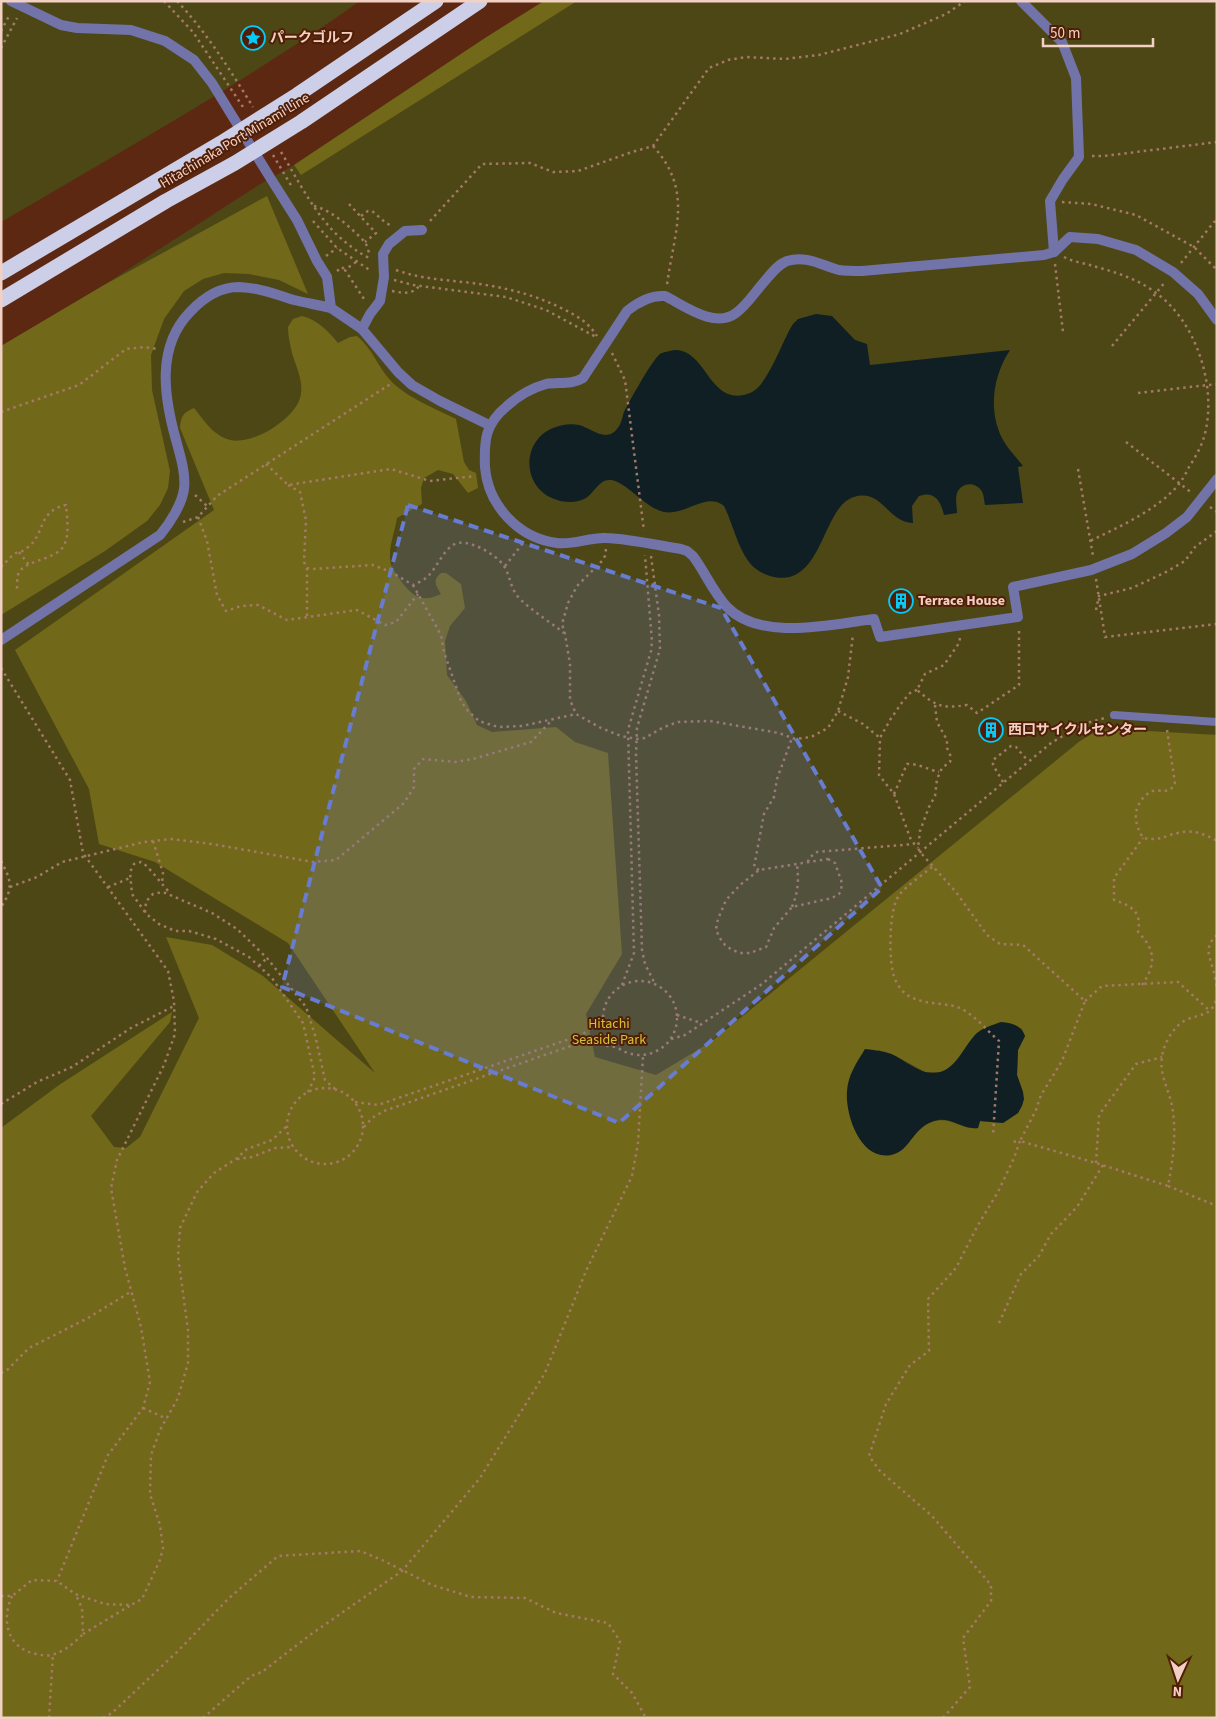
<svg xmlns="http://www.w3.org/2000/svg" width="1218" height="1719" viewBox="0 0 1218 1719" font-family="'Source Sans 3','Noto Sans JP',sans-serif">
<rect width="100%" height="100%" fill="#5c2812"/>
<!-- green -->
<g fill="#4d4716">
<path d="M1 1H360C245 82 122 151 1 222Z"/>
<polygon points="544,1 1217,1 1217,1718 1,1718 1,346 104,285 257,186 294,165 485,38"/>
</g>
<!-- forest -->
<g fill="#726819" fill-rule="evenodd">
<polygon points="544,1 577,1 301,175 294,165 485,38"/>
<polygon points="267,196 308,294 279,280 249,274 224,273 203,279 184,291 164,319 151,355 152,390 170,471 168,488 160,505 147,521 105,551 1,615 1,346 104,285"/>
<path d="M302 316C318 320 328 331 338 343L350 337 357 336C373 349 378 368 392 382 408 398 436 409 456 419L464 462 469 470 476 473 478 488 468 493 453 474 438 470 424 478 421 488 422 504 397 518C395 532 387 550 391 564 393 570 398 576 401 581 413 597 422 603 441 594 436 586 432 580 441 573H446L461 584 465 608 450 626 445 641 447 675 466 701 477 725 492 732 556 727 575 742 608 753 622 954 586 1014 595 1057 656 1075 711 1042 1080 741 1095 732 1113 729 1217 735V1718H1V1128L59 1085 172 1012 170 1022 91 1116 114 1147 126 1148 140 1137 199 1018 166 937 212 945 263 976 375 1073 288 943 155 862 99 844 89 789 15 650 214 510 180 428C181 416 183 413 194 408 203 419 212 434 227 439 250 448 298 418 301 394 303 379 296 367 292 353 290 344 288 336 288 327L293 319ZM1010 1023 1022 1029 1025 1036 1018 1050 1017 1075 1023 1092 1018 1113 1003 1123 980 1121 978 1128C961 1131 950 1114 929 1123 909 1131 910 1157 883 1154 869 1153 865 1146 857 1134L878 1050 892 1054 925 1072H941L949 1068 955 1062 976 1034Z"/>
</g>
<!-- water -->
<g fill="#0f1f24">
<path d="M816 314 832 316 855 340 867 344 870 365 1010 350C993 376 988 410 1002 438 1007 448 1016 457 1023 466L1018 467 1023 503 985 505C984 500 984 494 981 490 974 481 961 483 957 493 955 499 957 507 957 513L944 515C941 502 935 490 919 496L912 506 913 523C887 522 882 488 854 497 822 506 823 587 774 577 764 575 755 570 749 562 737 546 733 524 724 506 706 491 686 516 664 512 645 508 623 478 609 480 599 480 594 493 586 498 574 505 557 502 546 495 521 478 525 439 553 428 561 425 570 423 579 425 591 428 606 443 617 429 621 425 622 418 624 412 629 402 652 360 660 354 663 352 670 351 674 350 707 348 709 409 750 393 768 386 782 341 793 324L798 319Z"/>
<path d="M1001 1022C1012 1023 1021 1025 1025 1036L1018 1050 1017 1075 1023 1092 1024 1099 1022 1106 1018 1113 1003 1123 980 1121 978 1128C964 1130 953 1118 938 1120 911 1126 912 1151 891 1155 860 1161 845 1114 847 1091 848 1075 857 1062 865 1049 874 1050 882 1051 891 1054 905 1060 918 1073 933 1073 956 1073 963 1046 977 1033 984 1027 993 1025 1001 1022Z"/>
</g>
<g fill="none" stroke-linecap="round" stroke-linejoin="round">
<!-- path -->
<g stroke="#a47967" stroke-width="2.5" stroke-dasharray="2.5 4" stroke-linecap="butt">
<polyline points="164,1 193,32 245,110"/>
<path d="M177 1C207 33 230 70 253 107"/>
<polyline points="1,31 10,14"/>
<polyline points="1,48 17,18"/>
<path d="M653 146C694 191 674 231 667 285"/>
<path d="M281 152C307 195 324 235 371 259"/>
<polyline points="273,155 292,187"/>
<polyline points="1092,156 1104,156 1217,142"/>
<polyline points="1062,202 1091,204 1136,215 1194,247 1217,270"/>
<polyline points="349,204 376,233 365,242"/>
<path d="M314 206C333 211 350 227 364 241 367 244 368 251 370 255"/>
<polyline points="361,216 368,211 372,211 386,223 392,226"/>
<polyline points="313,221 337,248 371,271"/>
<polyline points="430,221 482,164 530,163 553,172 578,171 632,152 653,146 709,68 728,60 746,57 785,59 819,55 900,34 946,14 965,1"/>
<polyline points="326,256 337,248"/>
<path d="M1064 257C1073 262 1084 263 1093 266 1115 272 1138 279 1156 293 1197 322 1218 389 1204 437 1201 447 1195 458 1189 467 1186 473 1183 479 1179 484 1159 509 1119 527 1090 541"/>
<polyline points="356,262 345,270 364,299 366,298"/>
<polyline points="1181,263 1214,222 1217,221"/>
<polyline points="1055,264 1063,332"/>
<path d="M396 270C421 279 446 280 472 283 503 287 533 294 561 308 576 315 588 322 597 336"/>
<polyline points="337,271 342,267 345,270"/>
<polyline points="394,280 413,285 506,297 546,310 596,337"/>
<path d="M392 291C403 293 412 295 419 286"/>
<polyline points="1112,346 1166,281"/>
<polyline points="612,353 625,380 644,531"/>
<polyline points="1138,393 1217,384"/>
<polyline points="1,412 79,385 126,349 144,347 158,349"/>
<polyline points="1126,442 1192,493"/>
<polyline points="266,464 288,485 391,469 430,481 475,476"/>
<polyline points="1078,469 1093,556"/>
<path d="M288 485 300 492 306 520 304 562 307 568 313 569 373 565 391 572 413 585C417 583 423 581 427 577 437 568 442 552 453 545 466 536 497 555 504 566 511 577 510 590 521 600 534 612 550 622 564 633"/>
<polyline points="195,495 207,506"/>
<polyline points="1210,507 1217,512"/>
<polyline points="198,517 207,541 217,595 226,611 241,606 258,605 287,620 357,610 385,625 396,622 418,594"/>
<polyline points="183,522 198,517 217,496 392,383"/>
<polyline points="606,549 605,556 601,562 577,586 568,603 562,624 565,634 570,664 570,700 576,714 601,728 621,736 637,739 645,738 664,727 678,722 710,721 779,733 795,739 811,737 828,728 838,711 848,677 853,634"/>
<polyline points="19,552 29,565"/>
<polyline points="651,556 659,615 660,649 637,728 636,755 642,950 645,964 655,984"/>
<polyline points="505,566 523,543"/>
<path d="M1 567C6 562 11 556 16 553 20 552 24 551 27 548 46 534 37 511 66 505 67 517 70 537 63 547 53 561 22 560 18 575 17 579 17 585 17 590"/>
<polyline points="307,568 307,618"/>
<polyline points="1096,579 1105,637 1217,624"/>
<polyline points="413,585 441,635 444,652 461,701 468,711 479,721 498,727 522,726 576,714"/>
<polyline points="1096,610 1099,596 1132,588 1166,572 1185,561 1195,547 1217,531"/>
<path d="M960 638 959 643 944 665 925 674 917 690C936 706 941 709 967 705L977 713 1019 685V630"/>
<polyline points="1,668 70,780 83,853 168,971 174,1001 175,1034 164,1065 117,1160 111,1188 125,1268 141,1327 150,1382 143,1408 108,1455 57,1581"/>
<polyline points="917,690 911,692 903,701 890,720 880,738 879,775 894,794 911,840 918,848"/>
<path d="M935 705 937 722 947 740V748L951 757 950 762 942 768 937 779 935 796 929 807 920 831 918 848 920 852 956 892 987 935 1000 944 1023 945 1085 1001 1062 1061 1041 1095 1036 1110 1020 1141 1096 1163 1168 1186C1173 1160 1177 1132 1172 1106 1169 1090 1159 1074 1162 1057 1163 1045 1174 1025 1186 1020 1201 1013 1213 1017 1217 996"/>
<polyline points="838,711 863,724 880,738"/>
<path d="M1167 730 1175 783C1170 795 1162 789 1152 791 1149 792 1145 796 1143 798 1132 811 1135 825 1143 838 1162 841 1163 836 1178 833 1192 829 1205 834 1217 841"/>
<polyline points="1003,782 993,765 993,760 1011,746 1016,747 1028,761"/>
<path d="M894 794 907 764C916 763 930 770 939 772"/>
<polyline points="153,841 163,873 162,883"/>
<polygon points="828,859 835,863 842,883 841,891 839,894 832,898 792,907 774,928 766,947 750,953 741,953 732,950 725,945 719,937 716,929 718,919 726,900 740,885 759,870"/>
<path d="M1 861C11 880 14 888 1 907"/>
<polyline points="808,862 809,858 817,852 914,844"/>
<path d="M932 867C924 874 903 888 898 897 889 911 888 963 895 979 898 986 903 993 909 996 923 1004 939 1003 954 1006 972 1011 985 1029 999 1041L993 1136"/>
<polyline points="759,870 754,867 764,814 774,797 777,779 792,738"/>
<polyline points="10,887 37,877 62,862 144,842 171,839 212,844 313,862 336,860 404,803 414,787 414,769 423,759 455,762 473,759 531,742 552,720"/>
<polyline points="108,887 130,878"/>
<path d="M792 907C798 892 799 881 797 865"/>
<path d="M145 912 132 894 130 872 134 864 141 862C147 864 164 887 170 893"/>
<path d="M1217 935C1204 947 1209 955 1213 969 1215 976 1216 983 1217 990"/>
<polyline points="259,966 267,958"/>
<circle cx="640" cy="1018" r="37"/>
<polyline points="622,985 634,953 628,730 651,651 652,642 645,555"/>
<path d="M1142 985C1156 965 1156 950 1138 932 1142 912 1132 906 1114 900V878L1143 838"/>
<polyline points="1085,1001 1102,986 1178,982 1210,1011"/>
<polyline points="677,1015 701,1023"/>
<polyline points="671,1039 685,1035 762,984 1051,743 1083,724 1105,718"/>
<circle cx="325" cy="1126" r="38"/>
<polyline points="308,1092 315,1077 303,1023 272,978 249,957 216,939 189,931 175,931 159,924 145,913 146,902 149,898 153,894 163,892 212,913 237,929 267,958 306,1007 315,1035 325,1080 335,1089"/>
<path d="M355 1102 378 1105 581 1035C590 1030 594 1024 602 1018"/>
<polyline points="1,1104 37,1082 72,1067 131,1028 174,1006"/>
<polyline points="364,1127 372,1118 384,1111 582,1042 615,1047"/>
<polyline points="237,1159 252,1157 275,1148 293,1147"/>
<polyline points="1096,1163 1099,1115 1136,1064 1162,1057"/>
<polyline points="1168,1186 1217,1206"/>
<polyline points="999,1323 1021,1274 1039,1256 1051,1234 1077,1207 1103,1165"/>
<polyline points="1,1373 7,1370 29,1348 88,1318 132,1291"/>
<polyline points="143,1408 167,1419"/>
<polyline points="1,1596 12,1596 32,1580 57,1581 75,1594 105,1604 131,1605 142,1599 160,1560 163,1548 160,1525 150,1494 151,1455 160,1430 178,1398 188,1363 188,1330 178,1256 180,1228 197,1192 214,1173 236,1159 247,1149 272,1140 287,1126"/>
<path d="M12 1596C1 1620 7 1648 36 1654 41 1655 46 1656 51 1655 64 1652 74 1643 83 1634L82 1608 76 1595"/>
<polyline points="83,1634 131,1605"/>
<polyline points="49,1718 53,1654"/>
<polyline points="103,1718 112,1713 178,1651 228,1599 278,1556 360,1551 382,1560 432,1585 471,1597 525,1598 556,1613 608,1623 620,1641 613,1674 632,1693 646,1718"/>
<polyline points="203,1718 251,1676 262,1672 310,1635 402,1571 480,1478 545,1373 586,1271 632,1176 638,1143 643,1056"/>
<polyline points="943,1718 970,1687 963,1638 991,1601 991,1585 932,1516 880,1471 869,1456 886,1404 910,1365 929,1351 928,1299 956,1268 978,1225 998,1192 1014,1158 1020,1141 1010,1142"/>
</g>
<!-- service -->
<polyline stroke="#7273a9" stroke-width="8" points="1114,715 1217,722"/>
<!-- pedestrian -->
<g stroke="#7273a9" stroke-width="10">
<polyline points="11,1 61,25 77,28 131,30 165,41 194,60 212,83 271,179 297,220 317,261 327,277 331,308 362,329 398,372 412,385 440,401 489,425"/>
<polyline points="1021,1 1062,42 1076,78 1079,157 1063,179 1050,201 1054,252"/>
<path d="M1217 320 1198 294 1173 272 1136 250 1098 239 1070 237 1054 252 1044 255 862 271C854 271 847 271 839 270 821 265 806 255 787 261 777 265 771 274 764 282 755 292 747 305 736 313 715 329 685 306 665 296 651 295 638 302 627 311L583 378C572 385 559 382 546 384 532 388 518 396 507 406 485 424 484 440 485 467 488 505 518 538 557 543 574 545 590 537 606 538 631 539 656 545 681 549L687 551 693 556C705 572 713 592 727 607 761 642 832 624 874 619L880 637 1018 617 1013 587 1091 570 1132 554 1166 533 1187 517 1217 479"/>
<polyline points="362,329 370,314 380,301 384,277 383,254 389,244 405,231 422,230"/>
<path d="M1 640 160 535C170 523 182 504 184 489 186 473 180 455 176 440 164 397 156 347 190 312 203 298 219 287 239 287 260 288 275 294 294 300 306 303 319 305 331 308"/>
</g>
<!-- motorway -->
<g stroke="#cdcfe9" stroke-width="15">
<polyline points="1,273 221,143 297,95 436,1"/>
<polyline points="1,300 166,201 235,163 301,122 480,1"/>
</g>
</g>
<!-- marked area -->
<path fill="#687cd1" fill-opacity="0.2" stroke="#687cd1" stroke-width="4" stroke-dasharray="10 6" stroke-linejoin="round" d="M408 505 721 608 882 888 619 1123 282 987Z"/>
<!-- icons -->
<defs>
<g id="sight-ring" transform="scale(1.25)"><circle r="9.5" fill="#501e06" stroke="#06cbf9" stroke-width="1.5"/><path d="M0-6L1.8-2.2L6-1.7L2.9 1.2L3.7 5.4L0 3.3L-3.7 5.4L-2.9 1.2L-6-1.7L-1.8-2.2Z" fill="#06cbf9"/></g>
<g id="building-ring" transform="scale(1.25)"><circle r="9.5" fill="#501e06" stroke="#06cbf9" stroke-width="1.5"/><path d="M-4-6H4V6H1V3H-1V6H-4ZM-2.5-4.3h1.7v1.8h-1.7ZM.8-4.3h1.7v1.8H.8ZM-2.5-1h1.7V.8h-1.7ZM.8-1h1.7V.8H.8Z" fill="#06cbf9"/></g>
</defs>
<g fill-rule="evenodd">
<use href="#sight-ring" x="253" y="38"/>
<use href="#building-ring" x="901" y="601"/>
<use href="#building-ring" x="991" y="730"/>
</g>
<g text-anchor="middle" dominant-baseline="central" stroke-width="4" stroke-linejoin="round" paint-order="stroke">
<!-- poi labels -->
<g font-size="14" font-weight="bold" fill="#f2d1c4" stroke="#501e06" text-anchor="start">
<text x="270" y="38">パークゴルフ</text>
<text x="918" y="601">Terrace House</text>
<text x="1008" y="730">西口サイクルセンター</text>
</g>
<!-- street labels -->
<g font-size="14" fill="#f2d1c4" stroke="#501e06">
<text transform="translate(235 141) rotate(-31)">Hitachinaka Port Minami Line</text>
</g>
<!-- park labels -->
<g font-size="14" fill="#d2c238" stroke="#501e06">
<text x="609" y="1024">Hitachi<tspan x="609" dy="16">Seaside Park</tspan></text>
</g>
</g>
<!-- border -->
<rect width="1218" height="1719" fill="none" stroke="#f2d1c4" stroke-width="5"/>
<!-- north arrow -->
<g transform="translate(1178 1679) rotate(183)" stroke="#501e06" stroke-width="4" paint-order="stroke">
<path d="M0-4L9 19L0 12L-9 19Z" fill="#f2d1c4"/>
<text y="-8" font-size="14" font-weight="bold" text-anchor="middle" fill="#f2d1c4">N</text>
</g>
<!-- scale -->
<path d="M1043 38v8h110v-8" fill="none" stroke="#f2d1c4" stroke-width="2.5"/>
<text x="1050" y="38" font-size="15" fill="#f2d1c4" stroke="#501e06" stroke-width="4" paint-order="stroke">50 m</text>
</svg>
